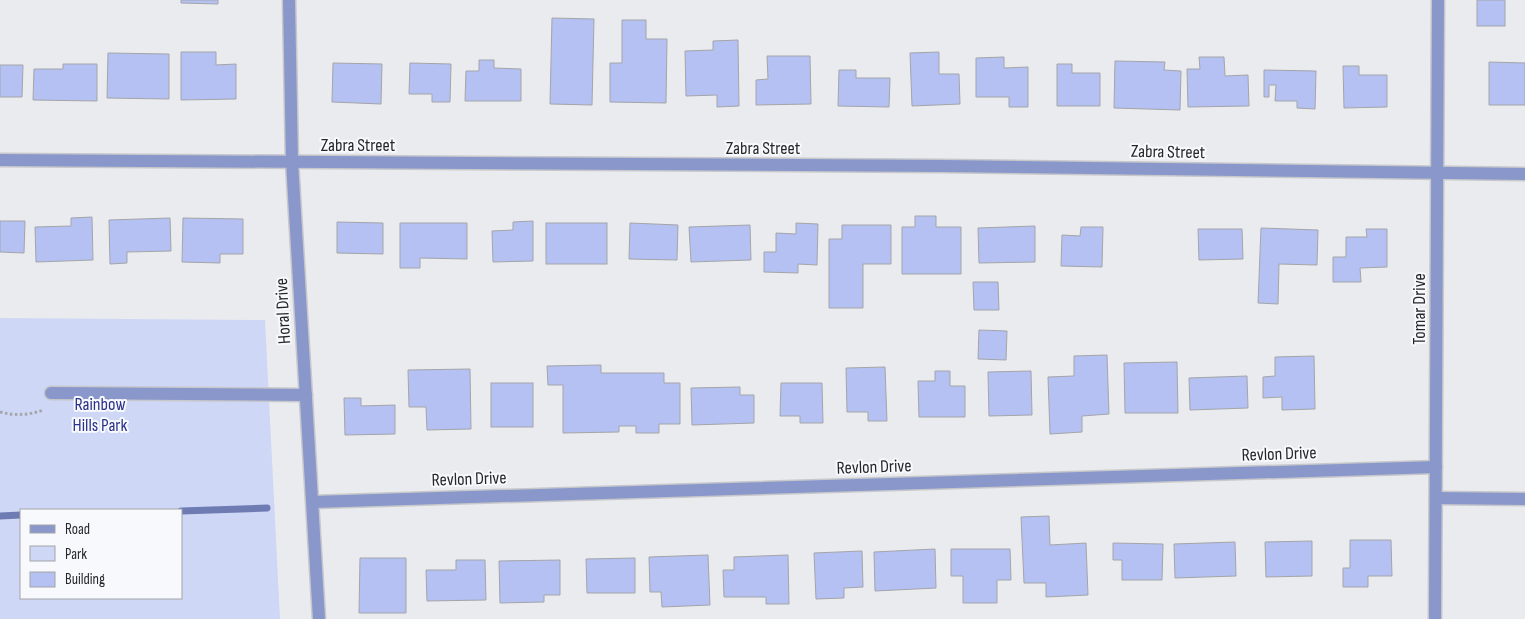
<svg xmlns="http://www.w3.org/2000/svg" width="1525" height="619" viewBox="0 0 1525 619" font-family="'Sofia Sans Condensed',sans-serif">
<rect width="100%" height="100%" fill="#eaebef"/>
<!-- green -->
<path fill="#cfd7f6" fill-rule="evenodd" d="M0 318 265 320 280 619H0ZM21 510H181V598H21Z"/>
<g fill="none" stroke-linecap="round" stroke-linejoin="round">
<!-- stream -->
<g stroke="#6f7cb3" stroke-width="7">
<polyline points="181,511 267,508"/>
<polyline points="0,516 21,515"/>
</g>
</g>
<!-- building -->
<g fill="#b4c1f2" stroke="#a4a5a9">
<polygon points="181,0 218,0 218,4 181,3"/>
<rect x="1477" y="0" width="28" height="26"/>
<polygon points="552,18 594,19 592,105 550,104"/>
<polygon points="622,20 646,20 646,39 667,39 666,103 610,102 610,63 622,63"/>
<polygon points="738,40 739,106 717,107 717,95 686,96 685,51 713,50 713,41"/>
<polygon points="181,52 216,52 216,65 236,64 236,99 181,100"/>
<polygon points="939,52 939,74 959,74 960,104 912,106 910,53"/>
<polygon points="108,53 169,54 169,99 107,98"/>
<polygon points="767,56 810,56 811,104 756,105 756,80 768,79"/>
<polygon points="1004,57 1004,68 1028,67 1028,107 1009,107 1009,97 976,97 976,58"/>
<polygon points="1199,57 1224,57 1225,76 1248,75 1249,106 1188,107 1187,69 1200,69"/>
<polygon points="479,60 494,60 494,68 521,69 521,101 465,101 466,71 479,71"/>
<polygon points="1115,61 1165,62 1164,70 1181,71 1180,110 1114,108"/>
<polygon points="1489,62 1525,63 1525,105 1489,105"/>
<polygon points="333,63 382,64 381,104 332,102"/>
<polygon points="410,63 451,64 450,102 432,102 432,94 409,94"/>
<polygon points="63,64 97,64 97,101 33,100 34,69 63,69"/>
<polygon points="1057,64 1072,64 1072,73 1100,73 1100,106 1057,106"/>
<polygon points="0,65 23,65 22,97 0,97"/>
<polygon points="1343,66 1359,66 1359,75 1387,75 1387,107 1344,108"/>
<polygon points="839,70 856,70 856,78 890,78 889,107 838,106"/>
<polygon points="1264,70 1316,71 1315,109 1297,108 1297,101 1275,101 1276,85 1269,85 1269,97 1264,97"/>
<polygon points="915,216 936,216 936,227 961,227 961,274 902,274 902,227 915,227"/>
<polygon points="92,217 93,260 36,262 35,227 71,226 71,218"/>
<polygon points="170,218 171,251 127,252 127,263 110,264 109,220"/>
<polygon points="183,218 243,219 243,254 220,254 220,263 182,262"/>
<polygon points="0,221 25,221 24,253 0,252"/>
<polygon points="533,221 533,261 493,262 492,231 513,230 513,222"/>
<polygon points="337,222 383,223 383,254 337,253"/>
<polygon points="400,223 467,223 467,259 420,258 420,268 400,268"/>
<rect x="546" y="223" width="61" height="41"/>
<polygon points="630,223 678,225 677,260 629,259"/>
<polygon points="796,223 818,224 817,265 798,264 798,273 764,272 764,252 776,252 776,233 796,234"/>
<polygon points="750,225 751,260 691,262 689,227"/>
<polygon points="842,225 891,225 891,264 863,264 863,308 829,308 829,239 842,239"/>
<polygon points="1035,226 1035,262 979,263 978,228"/>
<polygon points="1081,227 1103,227 1102,267 1061,266 1062,235 1080,236"/>
<polygon points="1261,228 1318,230 1317,265 1279,264 1278,304 1258,303"/>
<polygon points="1198,229 1242,229 1243,259 1199,260"/>
<polygon points="1366,229 1387,229 1387,267 1360,268 1361,282 1333,282 1333,257 1346,257 1346,237 1367,237"/>
<polygon points="973,282 998,282 999,310 974,310"/>
<polygon points="979,330 1007,331 1006,360 978,359"/>
<polygon points="1107,355 1109,414 1082,416 1082,432 1050,434 1048,377 1074,376 1074,356"/>
<polygon points="1314,356 1315,409 1282,410 1282,397 1263,398 1263,377 1275,376 1275,357"/>
<polygon points="1177,362 1178,413 1125,413 1124,363"/>
<polygon points="601,365 601,373 664,373 664,383 680,383 680,424 659,424 659,433 636,433 636,426 619,426 619,432 563,433 563,385 548,385 547,366"/>
<polygon points="885,367 887,421 868,421 868,412 847,412 846,368"/>
<polygon points="470,369 471,429 427,430 426,407 409,407 408,370"/>
<polygon points="935,371 950,371 950,386 965,386 965,417 919,417 918,381 935,381"/>
<polygon points="1031,371 1032,415 989,416 988,372"/>
<polygon points="1247,376 1248,408 1190,410 1189,378"/>
<rect x="491" y="383" width="42" height="44"/>
<polygon points="781,383 822,383 823,423 800,423 800,416 780,416"/>
<polygon points="740,387 740,395 754,395 754,423 692,425 691,388"/>
<polygon points="344,398 361,398 361,406 395,405 395,434 345,435"/>
<polygon points="1049,516 1050,545 1086,543 1088,595 1046,597 1046,583 1024,583 1021,517"/>
<polygon points="1350,540 1391,540 1392,576 1368,576 1368,587 1343,587 1343,568 1350,568"/>
<polygon points="1312,541 1312,576 1266,577 1265,542"/>
<polygon points="1235,542 1236,576 1175,578 1174,544"/>
<polygon points="1113,543 1163,544 1162,580 1122,580 1122,560 1113,560"/>
<polygon points="935,549 936,588 875,591 874,552"/>
<polygon points="951,549 1010,549 1011,580 997,580 997,603 963,603 963,576 951,576"/>
<polygon points="862,551 863,587 844,588 844,598 816,599 814,553"/>
<polygon points="708,555 710,605 662,607 661,592 650,592 649,557"/>
<polygon points="788,555 789,604 766,604 766,597 724,597 723,570 734,570 734,557"/>
<polygon points="360,558 406,558 406,613 359,613"/>
<polygon points="635,558 635,593 587,593 586,559"/>
<polygon points="456,560 485,560 486,600 427,601 426,570 456,570"/>
<polygon points="560,560 560,595 544,595 544,602 500,603 499,561"/>
</g>
<g fill="none" stroke-linecap="round" stroke-linejoin="round">
<!-- service casing -->
<g stroke="#c7c8cb" stroke-width="15">
<polyline id="service" points="51,393 306,395"/>
</g>
<!-- minor casing -->
<g stroke="#c7c8cb" stroke-width="15">
<g id="minor">
<polyline points="0,160 944,166 1525,174"/>
<polyline points="1436,498 1525,499"/>
<polyline points="313,502 1436,467"/>
<polyline points="1435,619 1438,0"/>
</g>
</g>
<!-- tertiary casing -->
<g stroke="#c7c8cb" stroke-width="15">
<polyline id="tertiary" points="289,0 292,162 319,619"/>
</g>
<!-- path -->
<path stroke="#a5a6a9" stroke-width="3" stroke-dasharray="2.5 2.5" stroke-linecap="butt" d="M0 412C15 416 29 415 44 410"/>
<!-- service -->
<use href="#service" stroke="#8997cb" stroke-width="12"/>
<!-- minor -->
<use href="#minor" stroke="#8997cb" stroke-width="12"/>
<!-- tertiary -->
<use href="#tertiary" stroke="#8997cb" stroke-width="12"/>
</g>
<g text-anchor="middle" dominant-baseline="central" stroke-width="4" stroke-linejoin="round" paint-order="stroke">
<!-- street labels -->
<g font-size="18" fill="#262728" stroke="#f7f9fc">
<text x="358" y="145">Zabra Street</text>
<text x="763" y="148">Zabra Street</text>
<text transform="translate(1168 152) rotate(1)">Zabra Street</text>
<text transform="translate(1419 309) rotate(-90)">Tomar Drive</text>
<text transform="translate(283 311) rotate(-93)">Horal Drive</text>
<text transform="translate(1279 454) rotate(-2)">Revlon Drive</text>
<text transform="translate(874 467) rotate(-2)">Revlon Drive</text>
<text transform="translate(469 479) rotate(-2)">Revlon Drive</text>
</g>
<!-- park labels -->
<g font-size="18" fill="#2a328b" stroke="#f7f9fc">
<text x="100" y="404">Rainbow<tspan x="100" dy="21">Hills Park</tspan></text>
</g>
</g>
<!-- legend -->
<rect x="20" y="509" width="162" height="90" fill="#f7f9fc" stroke="#a3a5a7"/>
<rect x="30" y="525" width="25" height="8" fill="#8997cb" stroke="#a3a5a7"/>
<text x="65" y="534" font-size="15" fill="#262728">Road</text>
<rect x="30" y="546" width="25" height="15" fill="#cfd7f6" stroke="#a3a5a7"/>
<text x="65" y="559" font-size="15" fill="#262728">Park</text>
<rect x="30" y="572" width="25" height="15" fill="#b4c1f2" stroke="#a3a5a7"/>
<text x="65" y="584" font-size="15" fill="#262728">Building</text>
</svg>
